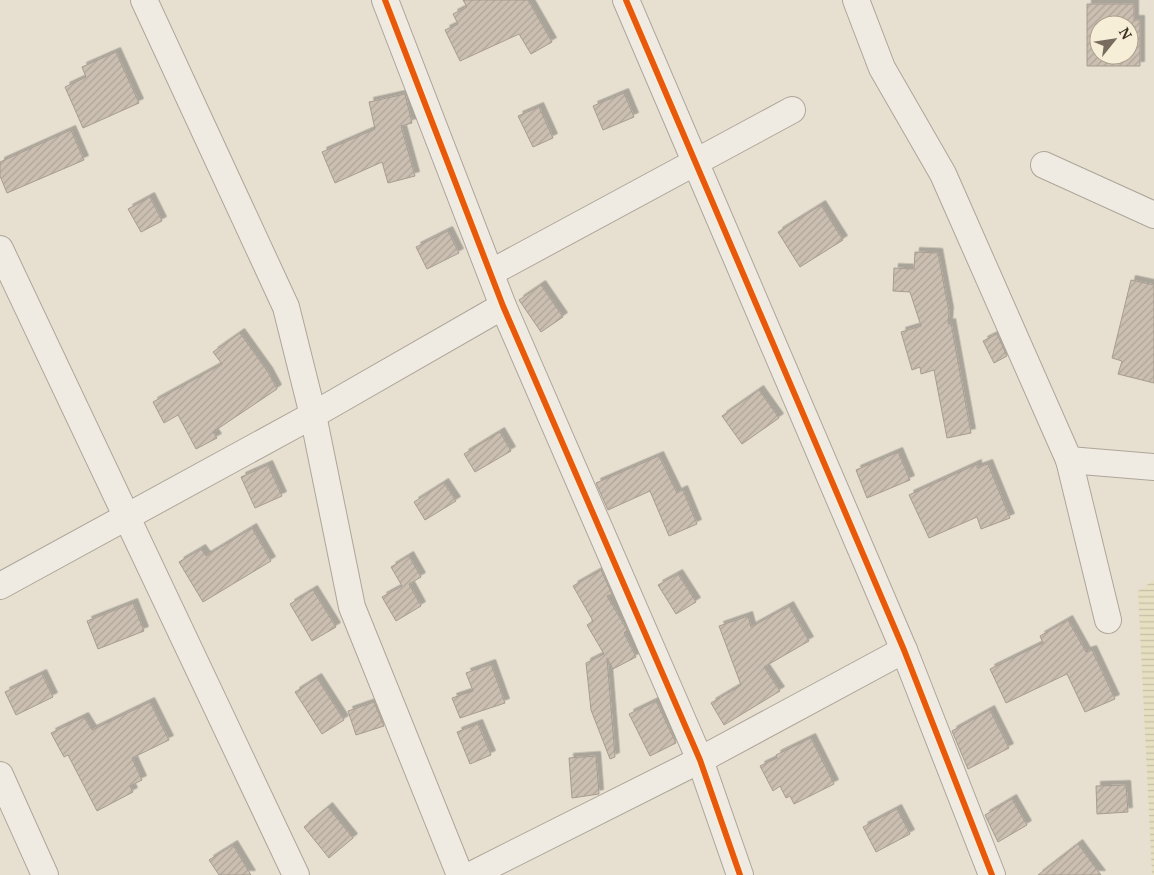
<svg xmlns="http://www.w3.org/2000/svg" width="1154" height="875" viewBox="0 0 1154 875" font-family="'Noto Serif',serif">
<defs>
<pattern id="farmland-rules" width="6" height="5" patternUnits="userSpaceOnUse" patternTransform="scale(1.25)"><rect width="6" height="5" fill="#e6dfc2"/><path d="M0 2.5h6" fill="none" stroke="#c6c0a6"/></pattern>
<pattern id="building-hatch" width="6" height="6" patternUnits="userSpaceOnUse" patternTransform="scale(1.25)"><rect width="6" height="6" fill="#cbbfb2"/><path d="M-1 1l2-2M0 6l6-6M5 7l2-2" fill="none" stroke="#afa499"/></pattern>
<filter id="shadow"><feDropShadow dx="4.5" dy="-4.5" stdDeviation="0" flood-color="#0004"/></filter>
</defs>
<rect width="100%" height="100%" fill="#e7e0d1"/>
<!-- farmland -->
<polygon fill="url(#farmland-rules)" points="1154,580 1154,875 1152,875 1138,591"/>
<!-- building -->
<g fill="url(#building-hatch)" stroke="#a89c90" fill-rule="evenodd" filter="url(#shadow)">
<polygon points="463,0 528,0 552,42 531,54 519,34 460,61 445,30 458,24 453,14 467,7"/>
<path d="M1087 4H1134V20H1140V66H1087ZM1099 25H1129V55H1099Z"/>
<polygon points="116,52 139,103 83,128 65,87 86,77 82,67"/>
<polygon points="624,93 634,117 603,130 593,106"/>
<polygon points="405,94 412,123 401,126 415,176 388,183 382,162 335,183 322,152 375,129 369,102"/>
<polygon points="539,107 553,138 533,147 518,116"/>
<polygon points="71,130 84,160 7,193 0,176 0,162"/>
<polygon points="150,197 162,221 141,232 128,209"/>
<polygon points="821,205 843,240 800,267 778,232"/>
<polygon points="448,231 459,253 427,269 416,247"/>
<polygon points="915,252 938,253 949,312 948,324 951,323 971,433 947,438 934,370 921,374 920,367 912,370 901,332 921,326 910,292 893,291 894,268 914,269"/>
<polygon points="1131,280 1154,285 1154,383 1118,374 1122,361 1112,358"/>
<polygon points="541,285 563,317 541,332 519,300"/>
<polygon points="240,333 268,372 277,389 213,432 217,438 196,449 178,415 164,423 153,402 222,364 213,352"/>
<polygon points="997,334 1007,356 994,363 983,341"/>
<polygon points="759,390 779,418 742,444 722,416"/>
<polygon points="500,432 511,451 475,472 464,454"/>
<polygon points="898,452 910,480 867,498 856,470"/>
<polygon points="659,456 677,493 683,490 697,524 669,536 650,491 608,510 596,483"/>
<polygon points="977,464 977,468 988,464 1010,518 981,529 977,517 929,538 909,495"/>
<polygon points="268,465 282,496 255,508 241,477"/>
<polygon points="444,483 456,501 425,520 414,502"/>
<polygon points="252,528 271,561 203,602 179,562 201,549 206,556"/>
<polygon points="409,556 421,577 409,584 421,606 396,621 382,597 402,586 391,567"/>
<polygon points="601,570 612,594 607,596 627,630 624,633 636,657 613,669 607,658 615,757 610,759 591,710 586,663 604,654 587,625 593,621 573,586"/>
<polygon points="678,574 696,602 676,614 658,585"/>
<polygon points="313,590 336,627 312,641 290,604"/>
<polygon points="133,603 144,631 98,649 87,621"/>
<polygon points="789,606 809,641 764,667 780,691 724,725 711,703 741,685 719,626 748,616 751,627"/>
<polygon points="1068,620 1086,652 1092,650 1115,699 1085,712 1067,674 1006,703 990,669 1043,643 1040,636"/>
<polygon points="491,664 505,703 460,718 452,698 473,691 466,673"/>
<polygon points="42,674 53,697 16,715 5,692"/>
<polygon points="317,678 344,720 322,734 295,692"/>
<polygon points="656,701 676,743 650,756 629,714"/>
<polygon points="150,702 169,740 132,758 142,780 130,786 133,792 97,811 68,755 64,757 51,733 84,717 92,730"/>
<polygon points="374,702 384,726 356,735 348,711"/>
<polygon points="990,710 1009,748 968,769 952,731"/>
<polygon points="478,724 491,755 470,764 457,732"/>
<polygon points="811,738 834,784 794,804 790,796 786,798 780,786 773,791 760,766 777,758 776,755"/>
<polygon points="596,756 599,794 572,798 569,758"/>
<polygon points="1126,785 1128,812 1097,814 1096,786"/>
<polygon points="1012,799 1027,825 998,842 985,815"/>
<polygon points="328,807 353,838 329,858 304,827"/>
<polygon points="897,809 910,834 876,852 863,827"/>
<polygon points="1078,844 1101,875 1038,875"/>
<polygon points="233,845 251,875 219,875 209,860"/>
</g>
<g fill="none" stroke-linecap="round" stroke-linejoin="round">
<!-- minor casing -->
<g stroke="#ada599" stroke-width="28">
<g id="minor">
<polyline points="144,0 286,307 313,415 352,607 460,875"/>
<polyline points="385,0 503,306 700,760 740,875"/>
<polyline points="626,0 904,650 992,875"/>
<polyline points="856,0 882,68 943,174 1069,460 1108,620"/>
<polyline points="1044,165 1154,215"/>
<polyline points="0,249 296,875"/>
<polyline points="492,272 792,110"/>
<polyline points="1069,460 1154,467"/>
<polyline points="0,586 313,415 503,306"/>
<polyline points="0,775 45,875"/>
<polyline points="471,875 700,760 904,650"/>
</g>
</g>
<!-- minor -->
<use href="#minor" stroke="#efebe3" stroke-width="26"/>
<!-- cycleway casing -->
<g stroke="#f7eed8" stroke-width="9">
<g id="cycleway">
<polyline points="385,0 503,306 700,760 740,875"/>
<polyline points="626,0 904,650 992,875"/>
</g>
</g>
<!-- cycleway -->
<use href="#cycleway" stroke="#e8590c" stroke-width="6"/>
</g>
<!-- north arrow -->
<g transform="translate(1114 40) rotate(60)"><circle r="24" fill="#f7eed8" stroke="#ada18e"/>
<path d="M0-4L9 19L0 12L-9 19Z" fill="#786c5e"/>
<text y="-8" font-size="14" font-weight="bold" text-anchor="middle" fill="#3d2e20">N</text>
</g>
</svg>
